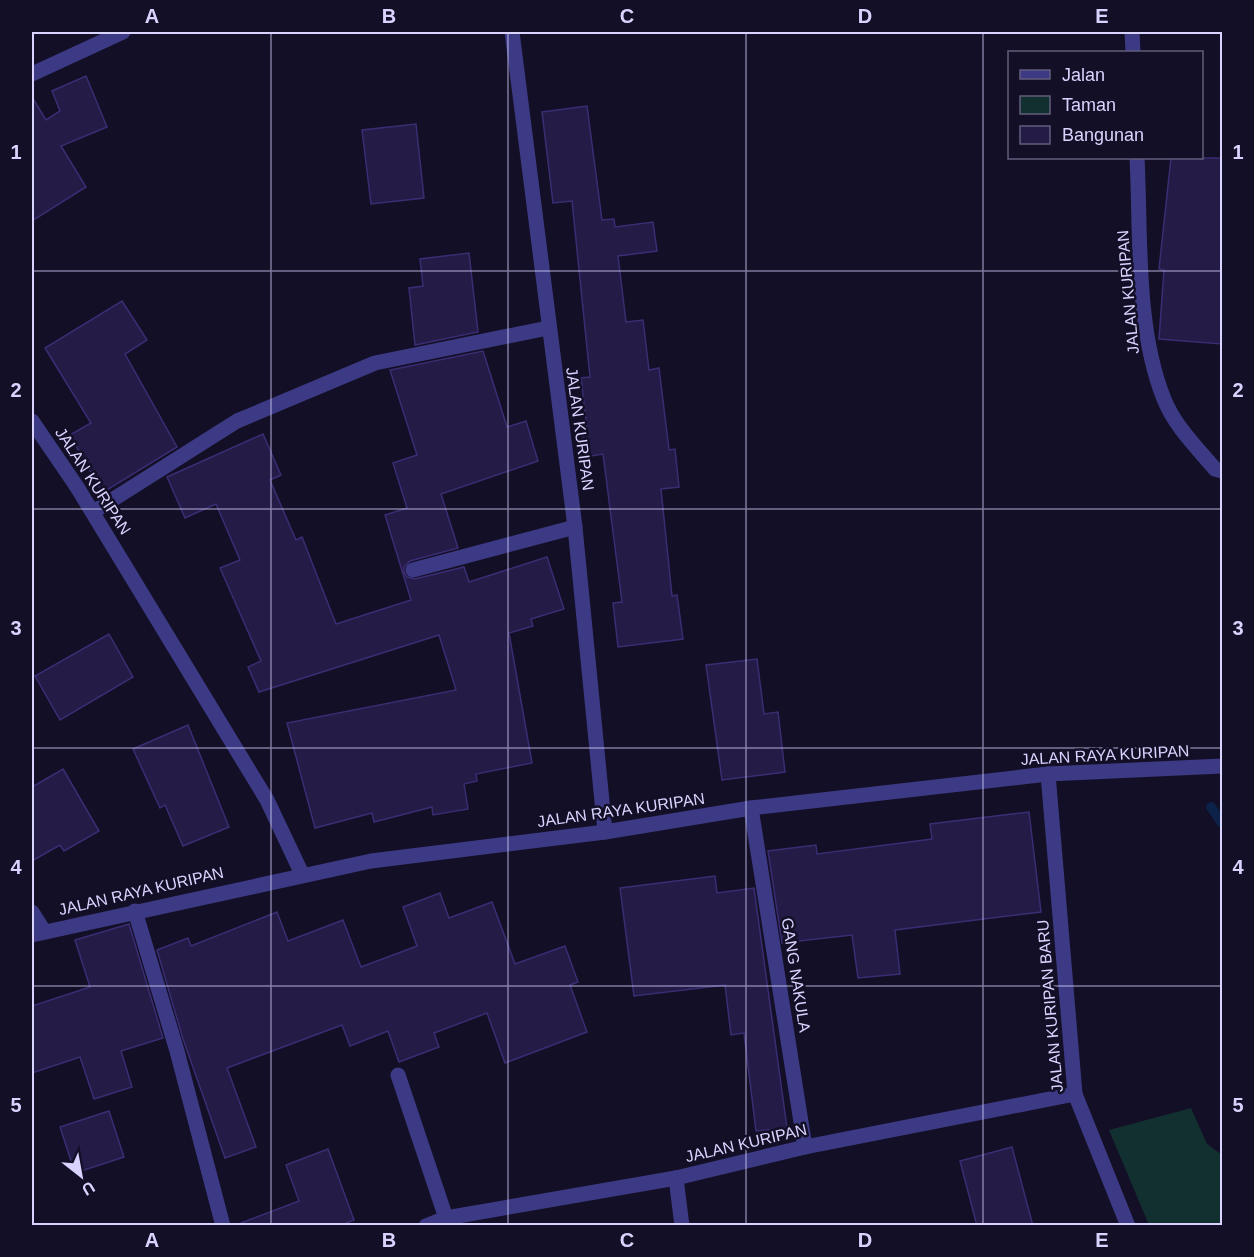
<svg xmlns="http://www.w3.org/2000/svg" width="1254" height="1257" viewBox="0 0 1254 1257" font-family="Arial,sans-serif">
<rect width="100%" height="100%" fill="#130f26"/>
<!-- green -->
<polygon fill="#12302f" points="1191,1108 1207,1144 1222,1155 1222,1225 1149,1225 1109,1130"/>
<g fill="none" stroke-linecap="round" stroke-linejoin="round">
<!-- stream -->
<polyline stroke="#0c2248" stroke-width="10" points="1211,807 1222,823"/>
</g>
<!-- building -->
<g fill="#241b47" stroke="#3b2d73" stroke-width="1.5">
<polygon points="86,76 107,127 61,146 86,187 32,221 32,97 46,120 60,111 52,91"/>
<polygon points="587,106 602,220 614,219 615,227 653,222 657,251 618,256 626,322 643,320 649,370 659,368 669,450 675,449 679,487 661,489 672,596 677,595 683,639 618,647 613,603 622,602 603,454 585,457 582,430 587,429 581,378 590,377 572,201 553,203 542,112"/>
<polygon points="416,124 424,198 371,204 362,130"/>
<polygon points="1171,158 1222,158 1222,344 1159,339 1164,270 1159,269"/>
<polygon points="469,253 478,332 415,345 409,288 423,286 420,259"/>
<polygon points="122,301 147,340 125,354 177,447 102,493 70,435 91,423 45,348"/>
<polygon points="483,351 507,427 526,421 538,461 441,494 458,548 410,561 404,567 404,572 407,577 415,579 464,567 469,582 547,557 564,609 531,619 533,626 509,633 532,763 476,774 477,781 464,784 468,809 433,815 432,807 374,822 372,813 315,828 287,723 456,690 439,635 259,692 248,667 261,661 220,568 240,560 216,504 185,518 167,477 263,434 281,475 270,480 296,540 302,537 336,624 411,600 385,515 407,508 393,463 417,455 390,370"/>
<polygon points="109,634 133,677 60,720 35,676"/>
<polygon points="757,659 764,714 778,712 785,772 722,780 706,665"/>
<polygon points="188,725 229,827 183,846 165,805 160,808 133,749"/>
<polygon points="63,769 99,831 64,851 60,845 32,861 32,787"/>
<polygon points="1029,812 1041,912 895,930 900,974 858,978 852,935 782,943 768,851 816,845 817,854 932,839 930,824"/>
<polygon points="715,876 717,893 754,888 787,1128 756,1131 744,1033 731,1035 725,985 634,996 620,888"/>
<polygon points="440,893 449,918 492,902 515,964 565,946 578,982 570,985 587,1032 505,1063 487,1013 434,1033 439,1047 399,1062 388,1031 350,1046 342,1025 227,1068 256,1147 225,1158 183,1039 157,950 188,938 191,946 277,912 288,941 343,920 361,967 417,946 403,907"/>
<polygon points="129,924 163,1038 121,1051 132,1087 94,1099 80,1057 32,1073 32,1006 90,987 75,940"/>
<polygon points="109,1111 124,1157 75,1173 60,1127"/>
<polygon points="1012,1147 1033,1226 977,1226 960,1161"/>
<polygon points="328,1149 354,1220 339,1226 241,1226 241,1223 299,1201 286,1165"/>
</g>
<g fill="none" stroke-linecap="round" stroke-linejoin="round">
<!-- minor -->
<g stroke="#3d3a85" stroke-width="15">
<polyline points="512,32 575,527 605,832"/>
<polyline points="1132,32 1133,52"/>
<polyline points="32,74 123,32"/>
<path d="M1137 158C1141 234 1135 327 1164 399 1174 425 1197 448 1215 469L1222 471"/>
<polyline points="32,421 77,487 267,800 302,874"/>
<polyline points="93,512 237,421 375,363 548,328"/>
<polyline points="413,570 575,527"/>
<polyline points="1048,774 1075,1094 1128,1226"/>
<polyline points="751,808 805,1147"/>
<polyline points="135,911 177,1051 223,1226"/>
<polyline points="32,912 44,931"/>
<polyline points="398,1075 446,1218"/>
<polyline points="676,1178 682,1226"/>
<polyline points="426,1226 446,1218 676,1178 805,1147 1075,1094"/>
</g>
<!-- tertiary -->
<polyline stroke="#3d3a85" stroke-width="15" points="32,935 371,861 605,832 751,808 1048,774 1222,766"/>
</g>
<!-- grid -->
<path fill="none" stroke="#d9d4ff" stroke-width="1.5" stroke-opacity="0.55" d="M271 32V1226M508 32V1226M746 32V1226M983 32V1226M32 271H1222M32 509H1222M32 748H1222M32 986H1222"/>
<g text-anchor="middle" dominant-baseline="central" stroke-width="5" stroke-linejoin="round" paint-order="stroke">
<!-- street labels -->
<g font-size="16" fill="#d9d4ff" stroke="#130f26">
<text transform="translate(1128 292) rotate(-95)">JALAN KURIPAN</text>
<text transform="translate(580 429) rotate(82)">JALAN KURIPAN</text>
<text transform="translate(93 481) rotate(57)">JALAN KURIPAN</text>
<text transform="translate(1105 755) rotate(-3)">JALAN RAYA KURIPAN</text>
<text transform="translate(621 810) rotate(-8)">JALAN RAYA KURIPAN</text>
<text transform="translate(141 891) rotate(-13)">JALAN RAYA KURIPAN</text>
<text transform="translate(796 975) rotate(81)">GANG NAKULA</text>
<text transform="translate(1050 1006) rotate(-95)">JALAN KURIPAN BARU</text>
<text transform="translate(746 1143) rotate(-13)">JALAN KURIPAN</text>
</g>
</g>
<!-- border -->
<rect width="1254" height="1257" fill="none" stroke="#130f26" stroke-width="66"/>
<!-- legend -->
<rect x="1008" y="51" width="195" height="108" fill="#130f26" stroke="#625e7d" stroke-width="1.5"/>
<rect x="1020" y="70" width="30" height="9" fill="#3d3a85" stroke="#625e7d" stroke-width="1.5"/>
<text x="1062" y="81" font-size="18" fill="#d9d4ff">Jalan</text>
<rect x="1020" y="96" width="30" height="18" fill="#12302f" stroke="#625e7d" stroke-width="1.5"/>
<text x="1062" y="111" font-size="18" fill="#d9d4ff">Taman</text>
<rect x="1020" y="126" width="30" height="18" fill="#241b47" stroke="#625e7d" stroke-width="1.5"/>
<text x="1062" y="141" font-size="18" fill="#d9d4ff">Bangunan</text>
<!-- north arrow -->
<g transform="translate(81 1176) rotate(149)" stroke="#130f26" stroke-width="4.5" paint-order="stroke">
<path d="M0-4.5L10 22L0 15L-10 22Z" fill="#d9d4ff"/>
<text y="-9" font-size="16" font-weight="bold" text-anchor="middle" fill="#d9d4ff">U</text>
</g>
<rect x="33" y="33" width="1188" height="1191" fill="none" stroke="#d9d4ff" stroke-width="2"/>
<g font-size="20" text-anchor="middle" font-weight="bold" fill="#d9d4ff">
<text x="152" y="23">A</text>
<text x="389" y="23">B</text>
<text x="627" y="23">C</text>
<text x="865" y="23">D</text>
<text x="1102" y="23">E</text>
<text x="16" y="159">1</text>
<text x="1238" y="159">1</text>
<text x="16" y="397">2</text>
<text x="1238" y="397">2</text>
<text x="16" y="635">3</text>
<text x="1238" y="635">3</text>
<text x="16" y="874">4</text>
<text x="1238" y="874">4</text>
<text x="16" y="1112">5</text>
<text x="1238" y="1112">5</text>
<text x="152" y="1247">A</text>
<text x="389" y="1247">B</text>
<text x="627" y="1247">C</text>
<text x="865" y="1247">D</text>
<text x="1102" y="1247">E</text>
</g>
</svg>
